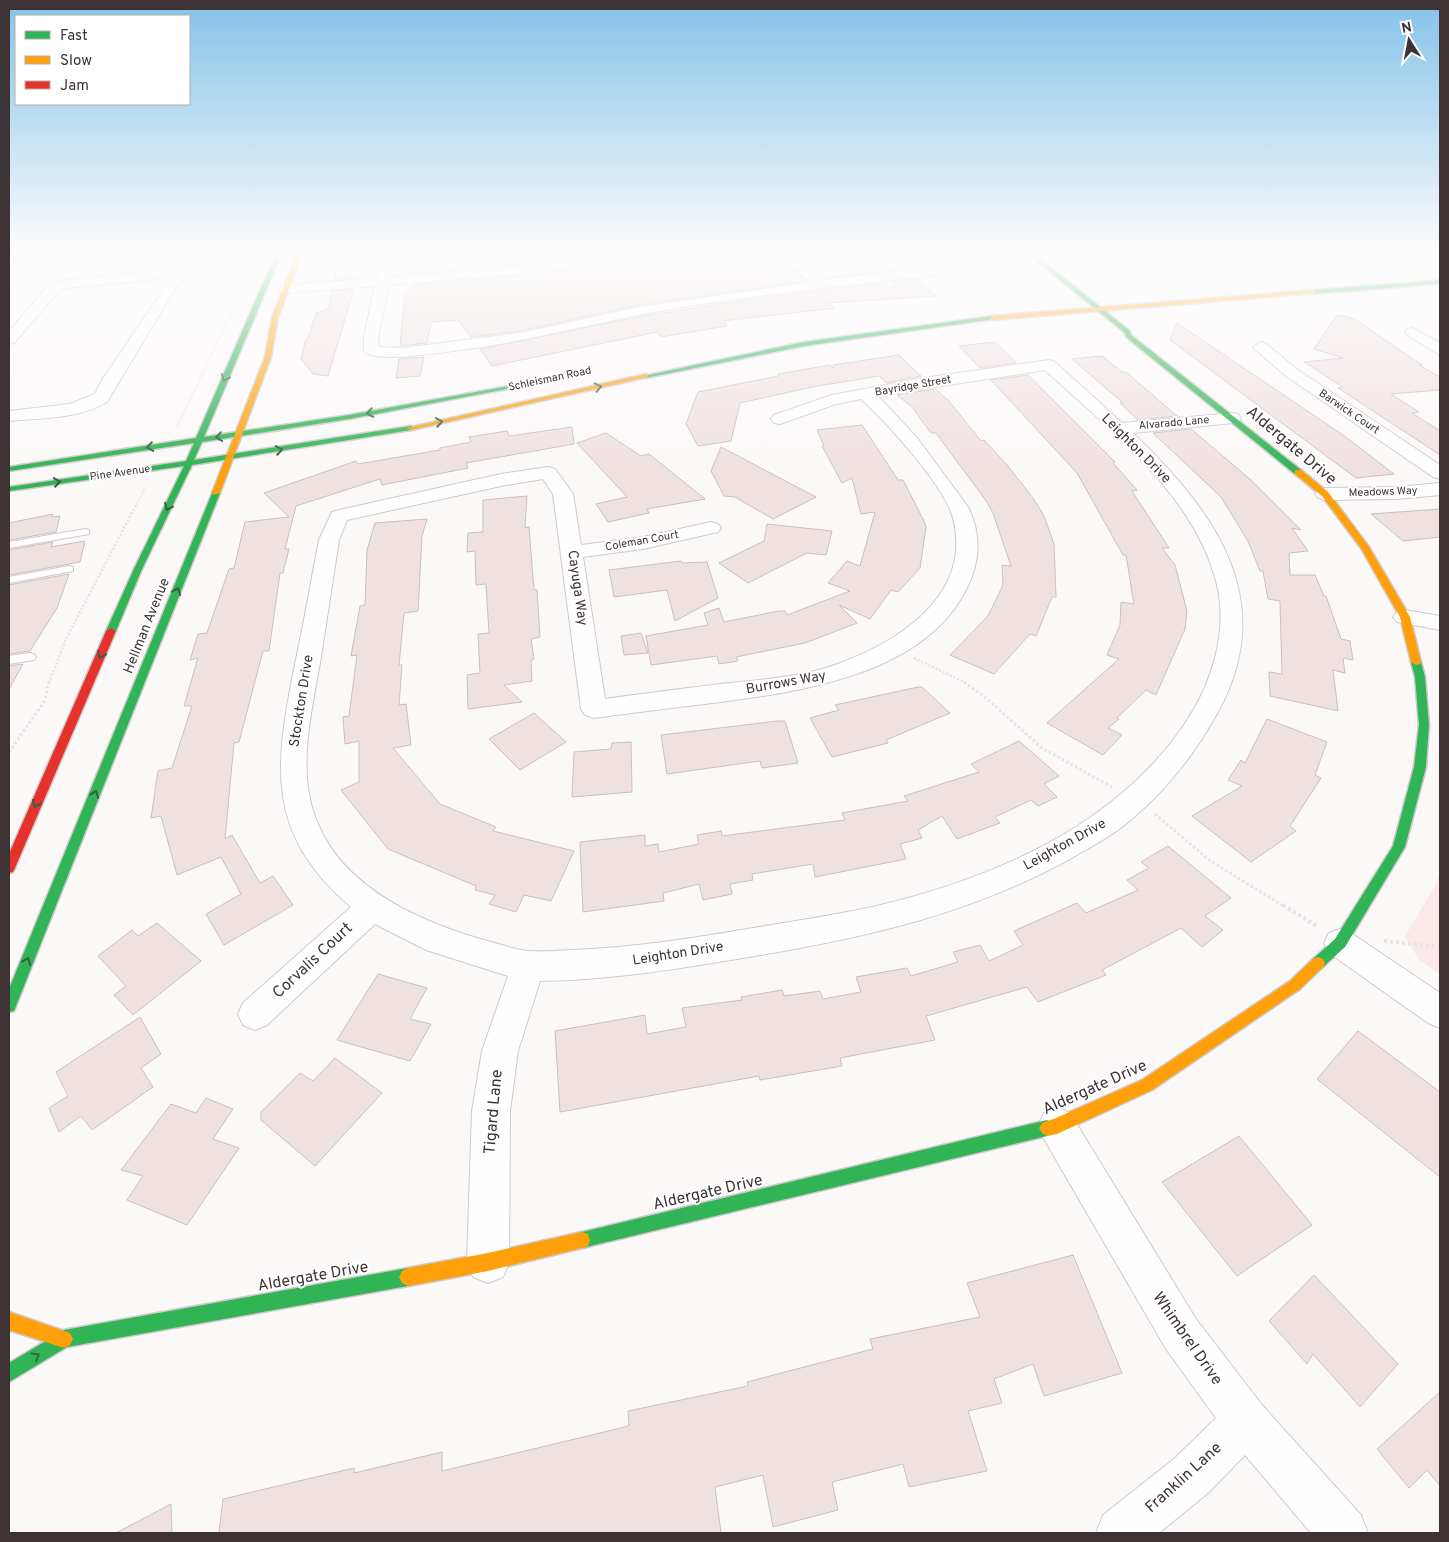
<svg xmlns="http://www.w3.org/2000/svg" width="1449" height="1542" viewBox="0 0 1449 1542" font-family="Overpass,sans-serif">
<rect width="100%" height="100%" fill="#fbf8f8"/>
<!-- green -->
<polygon fill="#fce8e8" points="1440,870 1440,974 1419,960 1405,936 1435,886"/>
<!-- building -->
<g fill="#f0e1e1" stroke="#c7c1c1">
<polygon points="362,253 358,263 361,263 357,278 334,279 341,254"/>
<polygon points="533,253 580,253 582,255 521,264 415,273 415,262"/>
<polygon points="650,253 667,253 689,263 732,259 726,253 776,253 806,281 639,305 520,331 471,337 458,320 431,322 427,343 400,346 405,291 415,285 549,273 593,264 596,266"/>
<polygon points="794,253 845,253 871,273 825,278"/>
<polygon points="879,253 891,253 907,268 887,271"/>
<polygon points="918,279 936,296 828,303 835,308 723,321 727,326 661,337 657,332 492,366 480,349 638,317 753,299 885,283 897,292 892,282"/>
<polygon points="354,289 328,376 313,374 301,359 306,339 308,339 316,313 328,309 332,291"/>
<polygon points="1337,315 1353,318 1422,365 1419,365 1440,377 1440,390 1391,394 1419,412 1412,413 1440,431 1440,455 1338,388 1343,387 1304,362 1343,358 1314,349"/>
<polygon points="1177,323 1343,435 1394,474 1356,478 1170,340"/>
<polygon points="995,342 1016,363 980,368 959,346"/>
<polygon points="899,355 921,376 886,383 879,376 812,387 740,403 731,441 698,446 686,424 698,392 778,376 778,374 830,365 834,369 833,365"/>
<polygon points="1102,356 1122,372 1126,372 1177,416 1138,420 1120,403 1123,403 1072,359"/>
<polygon points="424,357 420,376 396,378 399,359"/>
<polygon points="1028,375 1115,462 1113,463 1137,490 1132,491 1169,548 1162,548 1175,565 1187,611 1185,629 1156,695 1146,690 1117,718 1119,719 1108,728 1122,735 1103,755 1047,723 1119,659 1107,655 1120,625 1121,602 1134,604 1126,555 1123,555 1077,473 991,380"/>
<polygon points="935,389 949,401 981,441 984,440 1007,465 1033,498 1044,516 1054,544 1056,597 1052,597 1036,636 1030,634 994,674 950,655 988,616 1003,585 1002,565 1011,566 993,513 987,502 936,433 931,433 912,407 897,395"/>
<polygon points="862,425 898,480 903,480 923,519 926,527 920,568 898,592 891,590 870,619 839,605 857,623 805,643 736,657 738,661 719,664 717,656 651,665 646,636 708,625 704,613 719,608 724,622 779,611 785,611 787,615 850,591 828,583 847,561 860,566 875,512 861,514 852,478 842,483 822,446 824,446 817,430"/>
<polygon points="572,427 574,444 466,463 468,468 382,485 380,479 296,506 285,549 289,549 283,573 280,573 269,651 263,651 239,742 234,743 225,839 232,835 260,883 273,876 293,905 224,945 206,914 241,894 221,857 177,875 161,816 151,818 158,771 172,768 192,706 184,706 198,658 190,660 198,634 207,633 229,569 234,568 245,522 289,517 264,493 356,461 358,464 440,450 440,448 471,442 469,437 507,431 509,436"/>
<polygon points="1191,429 1252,481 1301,530 1292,528 1308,551 1289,553 1290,575 1315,575 1324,596 1326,596 1341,639 1350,641 1353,660 1343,658 1345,673 1333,670 1338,711 1270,696 1269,672 1282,674 1280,601 1268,599 1263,571 1260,571 1248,541 1221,497 1153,433"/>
<polygon points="606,433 641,456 649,454 705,499 647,509 649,513 608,522 596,504 627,497 577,443"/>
<polygon points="721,447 816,497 773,519 735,497 724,496 711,471"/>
<polygon points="527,496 525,528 529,527 534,590 537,590 540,637 531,639 534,659 531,660 532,681 504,685 522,702 468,709 467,675 480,673 478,634 489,633 486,584 476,585 475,551 467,552 468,533 483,532 483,500"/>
<polygon points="1440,509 1440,537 1403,541 1371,514"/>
<polygon points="53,514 52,517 60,516 56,532 9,540 9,523"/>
<polygon points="427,519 422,536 418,611 404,613 399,665 402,665 399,705 406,704 411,745 393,748 440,804 496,827 493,831 574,851 551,901 524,895 516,912 489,904 495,895 475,890 476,886 388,849 341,790 359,782 359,741 345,744 343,717 349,716 357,655 351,656 360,606 365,605 367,550 375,523"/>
<polygon points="767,524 832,531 826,555 807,553 748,583 719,563 764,541"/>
<polygon points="85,541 80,562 9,575 9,550 53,542 51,547"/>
<polygon points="681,561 682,563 707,562 718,598 675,621 667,590 614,597 609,570"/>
<polygon points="69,574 57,608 30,651 9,654 9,585"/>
<polygon points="641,633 648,653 624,655 621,636"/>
<polygon points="23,664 9,689 9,666"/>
<polygon points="918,687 922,687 950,713 886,740 888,743 832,757 810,718 839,710 835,705"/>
<polygon points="534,713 566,742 520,770 489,739"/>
<polygon points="1267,719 1327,742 1315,775 1321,778 1290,826 1296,831 1251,862 1192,816 1242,786 1228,780 1241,760 1245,763"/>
<polygon points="778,721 785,721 798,763 762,768 760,761 667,774 661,735"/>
<polygon points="1019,741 1059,776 1044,784 1057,797 1038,806 1031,800 995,817 1000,823 957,839 942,816 918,830 922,838 900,844 906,859 815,877 813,864 752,874 753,880 730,884 732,894 703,900 699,884 663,893 664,901 583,912 580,842 645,835 645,846 658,844 659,852 699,844 697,835 721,831 722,836 845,820 842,813 908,801 904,796 979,772 971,764"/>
<polygon points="631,742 632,792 572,797 574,752 611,749 612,743"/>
<polygon points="1168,846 1231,898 1205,916 1223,930 1202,947 1181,928 1102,970 1106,975 1038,1002 1027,987 926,1016 935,1040 840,1058 842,1066 760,1080 759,1076 560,1112 555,1031 645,1015 647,1034 686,1027 682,1008 742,1000 741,997 782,990 784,996 820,991 823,999 861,992 856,977 907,968 911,976 958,962 953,952 980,945 989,961 1023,945 1014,931 1077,903 1086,913 1138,890 1127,880 1149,868 1141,862"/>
<polygon points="157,923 201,961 133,1015 114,995 126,986 98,956 132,930 138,936"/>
<polygon points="378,974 427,988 410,1019 431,1024 410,1061 337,1040"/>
<polygon points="140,1017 161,1054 141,1068 153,1087 92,1130 81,1116 59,1132 49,1108 68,1096 56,1072"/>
<polygon points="1358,1031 1440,1092 1440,1177 1317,1079"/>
<polygon points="335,1058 382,1093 315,1166 261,1120 261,1112 300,1073 313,1081"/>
<polygon points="206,1098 233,1109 213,1139 239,1148 187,1225 127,1200 143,1176 121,1170 171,1104 196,1113"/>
<polygon points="1239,1136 1312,1225 1237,1276 1162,1182"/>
<polygon points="1073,1255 1122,1373 1044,1396 1033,1364 994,1379 1002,1403 968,1411 987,1471 909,1487 903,1464 832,1482 838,1510 773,1527 763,1475 715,1487 721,1533 219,1533 223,1499 354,1468 354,1473 442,1452 442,1471 629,1426 628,1411 748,1386 747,1382 873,1349 870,1339 980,1317 967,1283"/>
<polygon points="1314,1275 1398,1364 1360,1407 1313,1354 1307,1364 1269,1321"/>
<polygon points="1440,1392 1440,1486 1427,1470 1409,1488 1377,1449"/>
<polygon points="171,1504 172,1533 116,1533"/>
</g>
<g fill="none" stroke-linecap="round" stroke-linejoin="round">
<!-- lane casing -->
<g stroke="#d0c9ca" stroke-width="2">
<g id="lane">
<polygon points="85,529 89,530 89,534 9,548 9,542"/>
<polygon points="69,566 73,567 73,571 9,583 9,577"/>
<polygon points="30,653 34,654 36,657 34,660 9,664 9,656"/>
</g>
</g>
<!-- street casing -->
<g stroke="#d0c9ca" stroke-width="2">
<g id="street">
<path d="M383 253H395L390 277C440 273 491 270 540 264 569 261 595 252 624 253L618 257 549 271 389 285 378 337 379 347 403 348 520 333 639 307 810 282 778 253H791L824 280 945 266 951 270 945 274C843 286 739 296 638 315 583 326 530 340 475 348 457 350 374 365 364 351V337L375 286 285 293 278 289 285 285 377 278Z"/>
<polygon points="1103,253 1118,253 1124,257 1183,253 1241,253 1235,257 1122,265"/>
<path d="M158 271 178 273 185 279 173 292 107 402C79 419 41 418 9 421V411L70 404 95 394 102 380 170 280 158 279 66 288 57 293 14 343 9 344V331L47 287 58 281Z"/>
<polygon points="1412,328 1440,343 1440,355 1407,335 1405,332 1407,329"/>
<polygon points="1261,342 1266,344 1298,370 1440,465 1440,479 1433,477 1286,376 1256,350 1253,347"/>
<path d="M1049 360 1055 362 1122 423 1232 413 1238 414 1241 418 1238 422 1232 423 1133 433C1214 511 1280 599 1218 712 1196 752 1168 788 1133 818 1114 835 1092 846 1070 859 970 914 867 937 755 956 683 968 613 980 540 981L518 1051 510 1111 509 1262 503 1277 488 1283 473 1277 467 1262 472 1111 482 1051 508 976 426 950 375 924 267 1025 255 1030 243 1025 238 1014 243 1003 351 907C264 833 275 764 295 664 304 623 311 581 319 540L332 512 339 510 501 474 548 467 555 469 573 494 581 545 643 537 711 522 718 524 721 528 718 532 643 549 583 557 605 699C646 693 688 688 729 683 761 680 795 677 826 668 891 647 974 599 953 518 945 486 886 422 861 399L836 404 780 424 774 423 771 419 774 415 832 395 923 378ZM1045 370C1109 429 1196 496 1217 585 1228 632 1212 683 1186 722 1117 826 991 880 872 907 831 916 789 922 747 929 688 939 630 948 571 950 557 951 542 952 528 951 517 950 506 946 495 943 430 926 346 892 318 824 295 772 312 711 321 657 327 618 333 579 339 540L347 520 501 486 543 479 553 494 581 709 585 715 594 718C636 712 679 707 721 702 804 691 923 674 966 590 980 563 982 535 968 507L918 439 878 396Z"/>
<polygon points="1440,483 1440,495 1397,499 1325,500 1318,498 1315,494 1318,490 1325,488 1397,487"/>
<polygon points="1405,610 1440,616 1440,630 1397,622 1393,617 1397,612"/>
<polygon points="1340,929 1351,933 1440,993 1440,1028 1428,1023 1329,953 1324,943 1329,933"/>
<polygon points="1057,1107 1070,1113 1196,1319 1262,1405 1361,1515 1368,1533 1311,1533 1245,1455 1208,1493 1159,1533 1096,1533 1103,1515 1174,1459 1216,1418 1166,1349 1044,1139 1038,1126 1044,1113"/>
</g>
</g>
<!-- fast casing -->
<g stroke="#d0c9ca" stroke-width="3">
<g id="fast">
<polygon points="276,253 282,253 204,437 349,415 520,384 523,386 349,419 202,442 194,460 411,426 415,428 411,430 192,465 142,569 116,631 114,633 108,633 106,631 134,569 184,466 9,491 9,487 186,461 194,443 9,471 9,467 196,438"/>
<polygon points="1020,253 1027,253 1038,257 1130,331 1131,335 1301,470 1301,474 1295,474 1126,337 1125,333 1034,259"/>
<polygon points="1440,280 1440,284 1314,294 1311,292 1314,290"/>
<polygon points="992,316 995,318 994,319 804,346 646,378 643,376 804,342"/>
<polygon points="213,491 220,493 16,1006 14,1011 9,1012 9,989"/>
<polygon points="1416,659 1421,662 1425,677 1429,725 1426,767 1405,847 1345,947 1323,967 1318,969 1313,967 1311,963 1313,959 1335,939 1393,846 1414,767 1419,725 1415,677 1411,662"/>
<polygon points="1047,1120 1052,1123 1055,1128 1052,1133 1047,1136 582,1248 576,1246 574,1240 576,1234 582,1232"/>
<polygon points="408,1268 414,1271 417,1277 414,1283 408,1286 67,1347 9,1382 9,1363 64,1330"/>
</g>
</g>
<!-- slow casing -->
<g stroke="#d0c9ca" stroke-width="3">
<g id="slow">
<polygon points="87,253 114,253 9,260 9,257"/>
<polygon points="297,253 303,253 278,317 271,357 220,493 213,495 212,493 265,357 272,317"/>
<polygon points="1314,290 1316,293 992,320 989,318 992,316"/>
<polygon points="646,374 648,375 648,377 411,430 407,428"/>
<polygon points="1295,470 1301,470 1328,492 1369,547 1410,617 1421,662 1420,664 1416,665 1411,662 1400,617 1361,548 1322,496 1295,474"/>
<polygon points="1318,957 1323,959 1325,963 1323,967 1300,989 1152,1090 1057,1134 1047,1136 1042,1133 1039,1128 1042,1123 1056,1118 1142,1080 1290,981 1313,959"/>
<polygon points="582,1232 588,1234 590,1240 588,1246 582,1248 488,1271 408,1286 402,1283 399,1277 402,1271 408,1268 488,1253"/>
<polygon points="9,1312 70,1333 73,1339 70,1345 64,1348 9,1330"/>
</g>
</g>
<!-- jam casing -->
<g stroke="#d0c9ca" stroke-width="3">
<polygon id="jam" points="111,628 116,631 15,868 13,872 9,873 9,854 106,631"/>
</g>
<!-- path-far3 -->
<g stroke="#e6e4e4" stroke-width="2" stroke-dasharray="1 1" stroke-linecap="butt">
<polyline points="177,426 235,306"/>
<polyline points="136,506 145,488"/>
</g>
<!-- path-far2 -->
<g stroke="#e6e4e4" stroke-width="2.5" stroke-dasharray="2 2" stroke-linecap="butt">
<polyline points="914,658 966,683"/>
<polyline points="49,683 66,639 136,505"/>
</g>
<!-- path-far1 -->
<g stroke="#e6e4e4" stroke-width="3" stroke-dasharray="2.5 2.5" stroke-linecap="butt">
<polyline points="964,682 986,698 1042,748 1112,787"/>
<polyline points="9,752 44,702 49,682"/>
<polyline points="1155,814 1209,860 1285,907"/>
</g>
<!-- path -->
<g stroke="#e6e4e4" stroke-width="4" stroke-dasharray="3 3" stroke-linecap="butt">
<polyline points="1283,905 1318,927"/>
<polyline points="1384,941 1440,947"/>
</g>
<!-- lane -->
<use href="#lane" fill="#fefefe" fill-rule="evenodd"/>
<!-- street -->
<use href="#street" fill="#fefefe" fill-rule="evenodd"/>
<!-- fast -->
<use href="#fast" fill="#30b455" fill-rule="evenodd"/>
<!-- slow -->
<use href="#slow" fill="#ff9f0a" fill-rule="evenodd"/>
<!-- jam -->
<use href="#jam" fill="#e5322d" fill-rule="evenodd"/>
</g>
<!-- one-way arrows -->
<defs><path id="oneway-chevron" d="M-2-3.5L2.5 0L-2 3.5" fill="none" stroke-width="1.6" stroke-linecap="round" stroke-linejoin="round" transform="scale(1.25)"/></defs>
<g stroke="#386040">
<use href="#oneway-chevron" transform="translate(225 378) rotate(113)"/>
<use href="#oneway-chevron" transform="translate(598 387) rotate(-13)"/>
<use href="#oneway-chevron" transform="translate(370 413) rotate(170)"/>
<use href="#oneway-chevron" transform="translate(439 422) rotate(-10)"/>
<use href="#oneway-chevron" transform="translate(219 437) rotate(172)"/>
<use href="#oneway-chevron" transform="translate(150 447) rotate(171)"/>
<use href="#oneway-chevron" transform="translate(279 450) rotate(-9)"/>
<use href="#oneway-chevron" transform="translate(57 482) rotate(-8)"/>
<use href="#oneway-chevron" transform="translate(168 507) rotate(116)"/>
<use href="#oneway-chevron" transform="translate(177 591) rotate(-68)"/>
<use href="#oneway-chevron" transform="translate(101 655) rotate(113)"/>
<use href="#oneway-chevron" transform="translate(95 794) rotate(-68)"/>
<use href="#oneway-chevron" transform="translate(36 804) rotate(113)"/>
<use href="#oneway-chevron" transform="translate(27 961) rotate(-68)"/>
<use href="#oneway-chevron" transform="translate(36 1356) rotate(-32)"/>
</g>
<!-- sky -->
<linearGradient id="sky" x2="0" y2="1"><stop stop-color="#84c2e9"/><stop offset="0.54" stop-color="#fdfcfc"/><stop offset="1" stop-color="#fdfcfc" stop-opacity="0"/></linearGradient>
<rect width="1449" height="469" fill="url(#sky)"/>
<g text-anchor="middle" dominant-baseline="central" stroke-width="4" stroke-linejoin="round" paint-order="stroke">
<!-- far-street labels -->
<g font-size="11" fill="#3d3334" stroke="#fff">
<text transform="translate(550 379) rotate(-12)">Schleisman Road</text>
<text transform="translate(913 386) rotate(-10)">Bayridge Street</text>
<text transform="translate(1349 412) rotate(34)">Barwick Court</text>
<text transform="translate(1174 423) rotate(-5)">Alvarado Lane</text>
<text transform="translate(120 473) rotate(-8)">Pine Avenue</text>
<text transform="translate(1383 492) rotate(-2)">Meadows Way</text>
<text transform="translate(642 541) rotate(-10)">Coleman Court</text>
</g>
<!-- street labels -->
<g font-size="14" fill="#3d3334" stroke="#fff">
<text transform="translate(1136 449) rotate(45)">Leighton Drive</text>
<text transform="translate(577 588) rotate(82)">Cayuga Way</text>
<text transform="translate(147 626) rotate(-68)">Hellman Avenue</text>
<text transform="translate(786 683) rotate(-10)">Burrows Way</text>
<text transform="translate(302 701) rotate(-81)">Stockton Drive</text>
<text transform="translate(1065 845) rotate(-29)">Leighton Drive</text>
<text transform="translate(678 954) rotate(-9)">Leighton Drive</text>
</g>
<!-- near-street labels -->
<g font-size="16" fill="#3d3334" stroke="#fff">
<text transform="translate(1291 446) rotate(40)">Aldergate Drive</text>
<text transform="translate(313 961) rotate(-43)">Corvalis Court</text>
<text transform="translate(1095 1088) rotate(-24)">Aldergate Drive</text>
<text transform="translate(494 1112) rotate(-85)">Tigard Lane</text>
<text transform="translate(708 1193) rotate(-13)">Aldergate Drive</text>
<text transform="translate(313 1277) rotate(-10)">Aldergate Drive</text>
<text transform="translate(1187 1339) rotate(55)">Whimbrel Drive</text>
<text transform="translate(1184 1478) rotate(-42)">Franklin Lane</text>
</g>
</g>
<!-- border -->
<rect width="1449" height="1542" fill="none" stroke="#3d3334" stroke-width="20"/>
<!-- legend -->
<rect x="15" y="15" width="175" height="90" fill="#ffffff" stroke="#b1adae"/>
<rect x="25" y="31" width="25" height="8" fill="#30b455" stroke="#b1adae"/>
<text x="60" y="40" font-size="15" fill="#3d3334">Fast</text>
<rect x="25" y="56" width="25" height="8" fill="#ff9f0a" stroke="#b1adae"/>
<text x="60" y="65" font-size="15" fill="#3d3334">Slow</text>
<rect x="25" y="81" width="25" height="8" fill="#e5322d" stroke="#b1adae"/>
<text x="60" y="90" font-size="15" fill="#3d3334">Jam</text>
<!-- north arrow -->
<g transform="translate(1409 40) rotate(349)" stroke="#ffffff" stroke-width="4" paint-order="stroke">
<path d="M0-4L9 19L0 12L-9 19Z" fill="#3d3334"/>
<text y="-8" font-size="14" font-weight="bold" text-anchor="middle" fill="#3d3334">N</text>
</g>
</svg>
